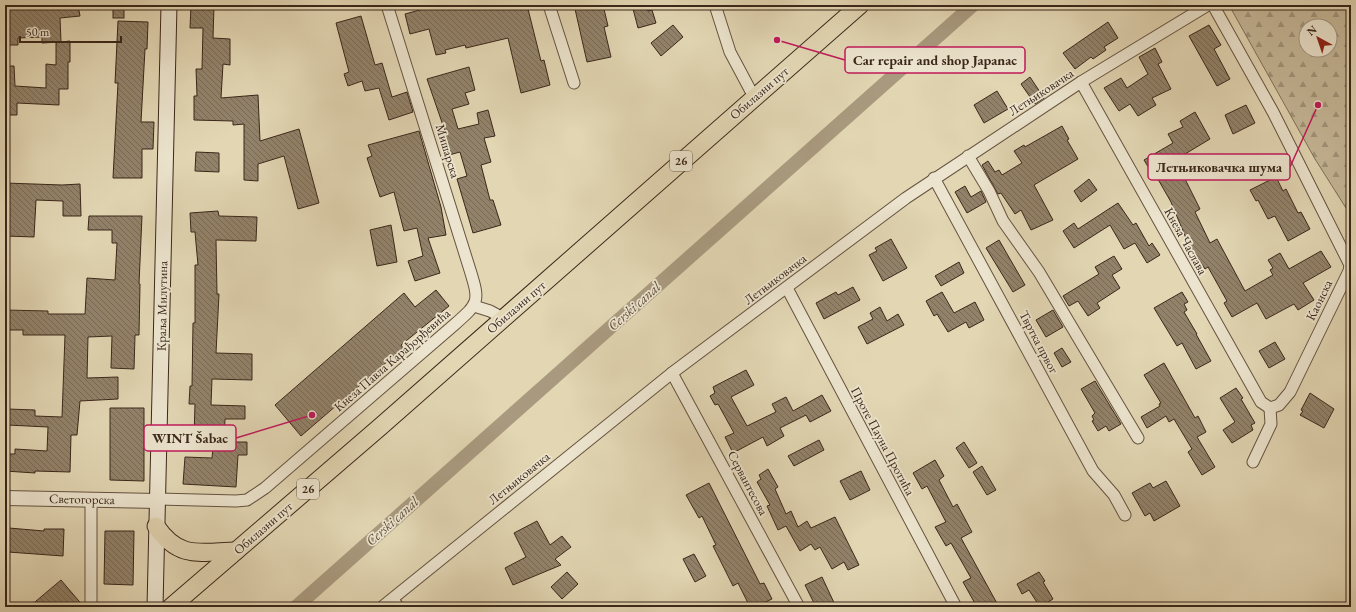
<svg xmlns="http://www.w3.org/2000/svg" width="1356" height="612" viewBox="0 0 1356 612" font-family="'EB Garamond',serif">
<defs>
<pattern id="forest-firs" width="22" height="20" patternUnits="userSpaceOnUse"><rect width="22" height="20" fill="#c6b899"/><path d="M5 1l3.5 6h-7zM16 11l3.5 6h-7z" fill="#a2967c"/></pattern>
<pattern id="building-back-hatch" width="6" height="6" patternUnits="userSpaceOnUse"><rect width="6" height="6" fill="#92826a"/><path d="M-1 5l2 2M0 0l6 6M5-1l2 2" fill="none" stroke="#786a56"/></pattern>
</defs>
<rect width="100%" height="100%" fill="#e2d6b3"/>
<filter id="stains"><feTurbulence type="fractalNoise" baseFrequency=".005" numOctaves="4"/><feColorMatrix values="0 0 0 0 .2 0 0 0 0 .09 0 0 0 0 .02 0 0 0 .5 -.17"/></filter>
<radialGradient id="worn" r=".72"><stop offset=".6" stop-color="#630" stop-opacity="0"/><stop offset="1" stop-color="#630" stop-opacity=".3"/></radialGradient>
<!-- forest -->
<path fill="url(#forest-firs)" stroke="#80705a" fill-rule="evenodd" d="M1229 5H1351V216L1315 159ZM1306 26H1330V50H1306Z"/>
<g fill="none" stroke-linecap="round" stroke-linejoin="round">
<!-- canal -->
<polyline stroke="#a99a7f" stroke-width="14" points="296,607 973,5"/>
</g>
<!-- building -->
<g fill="url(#building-back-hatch)" stroke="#3b271a">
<polygon points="8,5 78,5 80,16 60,18 61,42 70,41 70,62 68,62 68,89 59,89 59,105 17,103 17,115 5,115 5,66 14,66 15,86 46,88 46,64 56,65 56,43 60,42 42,43 42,37 18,38 18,45 5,45 5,23 7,23"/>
<rect x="113" y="5" width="11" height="13"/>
<polygon points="191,5 214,5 213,38 230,39 230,65 223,64 221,98 258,95 260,141 299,129 319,203 298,209 284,156 258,164 258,181 244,180 244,124 233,125 233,121 194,120 194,96 197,96 196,69 202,69 203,28 190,28"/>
<polygon points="438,5 527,5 541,61 544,60 550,85 521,93 508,38 466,48 465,45 445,50 446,53 436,55 429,29 410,34 405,14"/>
<polygon points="592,5 603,5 608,26 604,27 611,57 587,62 575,9"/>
<polygon points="632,5 647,5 648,11 652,10 656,23 638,28"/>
<polygon points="361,16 375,65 382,63 392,97 407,92 413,112 389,120 379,88 365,91 362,81 348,86 344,74 349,72 336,23"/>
<polygon points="118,21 148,22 147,49 145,49 141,122 154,122 153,149 142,149 142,178 113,178 118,83 115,83"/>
<polygon points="1108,22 1118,38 1104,47 1106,50 1093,59 1091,57 1075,69 1063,53"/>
<polygon points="673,25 683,37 661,56 651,43"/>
<polygon points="1209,25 1221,45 1214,49 1230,79 1217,86 1189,36"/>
<polygon points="1155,48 1162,62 1158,64 1171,89 1152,98 1156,105 1138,116 1130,104 1119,111 1104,88 1121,78 1127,88 1148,74 1139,57"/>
<polygon points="469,67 475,90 465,93 469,104 452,109 458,129 479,124 477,113 488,110 495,136 484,138 491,162 481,165 490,200 493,200 501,225 473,233 457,179 467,176 460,152 449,155 443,135 446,134 427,79"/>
<polygon points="1030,77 1044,98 1035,104 1021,84"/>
<polygon points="997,91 1008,109 984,123 974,105"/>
<polygon points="1246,105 1255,123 1233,134 1225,115"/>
<polygon points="1195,112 1210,139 1180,157 1190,176 1185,179 1200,209 1195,212 1210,243 1217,239 1245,291 1273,275 1270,270 1273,268 1268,260 1280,253 1289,269 1321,251 1331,267 1303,283 1314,300 1298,310 1294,304 1266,319 1257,303 1232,317 1224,303 1227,301 1208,267 1205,269 1188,243 1171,202 1155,174 1153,175 1144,160 1173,143 1168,134 1183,127 1180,121"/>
<polygon points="1062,126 1069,139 1067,140 1078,159 1034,185 1053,220 1031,230 1021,210 1015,214 1001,193 998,194 982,165 988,161 995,172 999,170 1002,175 1022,163 1014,151 1024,145 1025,147"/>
<polygon points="419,131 441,207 446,235 428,238 440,273 415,281 408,261 423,256 417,228 404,231 394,192 380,197 367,158 372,156 368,145"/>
<polygon points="196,152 219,153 219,172 195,171"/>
<polygon points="1276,177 1283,191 1286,189 1298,213 1301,212 1310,229 1288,241 1275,216 1268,219 1258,200 1256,201 1250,190"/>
<polygon points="1089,179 1097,190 1081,202 1074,191"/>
<polygon points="5,183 62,185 80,184 81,216 63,216 63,201 36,200 34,237 5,236"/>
<polygon points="965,186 971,197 981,191 986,202 967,213 955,192"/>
<polygon points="1118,203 1133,225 1136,223 1149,246 1152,243 1160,255 1147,263 1135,243 1124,249 1110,225 1074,248 1063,231 1074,223 1078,229"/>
<polygon points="218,211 219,216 257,217 256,241 216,240 217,294 219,294 216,353 252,354 252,380 212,379 211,405 245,406 245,419 225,419 224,442 247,442 247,455 238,455 236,487 183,484 185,457 212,458 214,436 194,436 195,404 189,404 190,386 192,386 193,323 195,323 195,265 198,265 195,232 191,232 190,213"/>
<polygon points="89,216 142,216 139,284 140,284 139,335 135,335 134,369 111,368 112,336 88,337 87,378 118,377 118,399 80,401 77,435 71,435 70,472 35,471 35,473 5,471 5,454 15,454 15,449 47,451 48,427 7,425 8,409 35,410 35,416 62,417 65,335 23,335 23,330 5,330 5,310 48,311 48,314 85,314 87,278 115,280 117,243 112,243 112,230 88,230"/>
<polygon points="391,225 397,262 377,266 370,230"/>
<polygon points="891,239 907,268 883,281 869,255 877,251 875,248"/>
<polygon points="999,240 1025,285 1013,292 986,248"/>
<polygon points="1114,256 1122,269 1112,275 1120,288 1097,303 1100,308 1088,316 1078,301 1069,306 1063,296 1099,274 1095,267"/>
<polygon points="959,262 964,273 941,286 935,276"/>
<polygon points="853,287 860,300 824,319 816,303 836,292 838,295"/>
<polygon points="436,290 449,306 401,345 403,348 301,436 275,405 404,293 415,307"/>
<polygon points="942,292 954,313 975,302 984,320 969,328 966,322 948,332 937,314 934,316 926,301"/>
<polygon points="1182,292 1188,302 1184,304 1187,310 1184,312 1197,334 1196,334 1211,361 1196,369 1182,343 1177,346 1154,308"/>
<polygon points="880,307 887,321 898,314 904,325 867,344 858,327 873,319 870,313"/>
<polygon points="1053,310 1063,327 1046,337 1036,320"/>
<polygon points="1275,342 1285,359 1269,368 1259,351"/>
<polygon points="1062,348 1071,362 1062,367 1054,353"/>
<polygon points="1164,363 1195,418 1198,416 1206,432 1197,437 1215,467 1202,475 1188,452 1192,449 1174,419 1169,422 1166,416 1147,428 1141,417 1160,406 1159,404 1161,403 1144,375"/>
<polygon points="746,370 754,385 731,397 747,426 776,412 772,404 786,397 793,411 822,395 831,411 810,422 806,415 780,428 784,436 767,446 763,437 733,453 725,437 734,433 718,404 715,405 710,396 715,393 713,387"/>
<polygon points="1095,381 1121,424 1109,431 1106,426 1098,431 1092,421 1094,420 1092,416 1095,413 1081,389"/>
<polygon points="1236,388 1243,398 1241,399 1255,423 1251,425 1253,430 1232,443 1223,430 1235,422 1220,398"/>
<polygon points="1310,393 1334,409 1324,428 1300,415 1303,411 1301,410"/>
<polygon points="110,408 144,408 144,481 110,480"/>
<polygon points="819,440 824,450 794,466 788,456"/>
<polygon points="964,442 977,463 969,468 956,448"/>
<polygon points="935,460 944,476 939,480 953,507 957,504 972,532 961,538 999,607 977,607 963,582 971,578 951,543 946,546 935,527 946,522 927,486 922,489 913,473"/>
<polygon points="982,466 996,490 987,495 973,472"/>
<polygon points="768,469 778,487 775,489 786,514 791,511 798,527 807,521 811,528 835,517 859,565 848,570 844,562 832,569 820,547 815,550 811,544 800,551 786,526 778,530 767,506 770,505 757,482 761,479 759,475"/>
<polygon points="861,471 870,490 850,500 840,481"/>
<polygon points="1166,481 1180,506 1154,521 1150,513 1145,516 1132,493 1150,483 1153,488"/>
<polygon points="709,483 760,584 764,583 772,599 755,607 750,607 738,583 733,586 713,546 716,545 702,516 699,518 686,495"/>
<polygon points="537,521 550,545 562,536 571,547 555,559 561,565 513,585 505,568 526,557 514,533"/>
<polygon points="9,528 44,531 44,529 64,529 63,556 8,552"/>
<polygon points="105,531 134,531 133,585 104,584"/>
<polygon points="694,554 706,576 695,582 683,559"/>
<polygon points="567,572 578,584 562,599 551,587"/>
<polygon points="1039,572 1045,581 1043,582 1053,599 1040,607 1029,590 1022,594 1017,584"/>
<polygon points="822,577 836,607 816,607 805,585"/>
<polygon points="61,580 84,607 29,607"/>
</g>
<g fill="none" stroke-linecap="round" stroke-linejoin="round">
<!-- service casing -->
<g stroke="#655340" stroke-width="8">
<polyline id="service" points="395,597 401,607"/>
</g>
<!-- minor casing -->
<g stroke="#655340" stroke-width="13">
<g id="minor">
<polyline points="549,5 574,83"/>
<polyline points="715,5 730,52 754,97"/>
<polyline points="1213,5 1273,112 1350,265 1349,271 1290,392 1279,405 1270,408"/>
<polyline points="1081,82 1261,402 1270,408"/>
<polyline points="968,156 989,191 1003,221 1039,272 1138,438"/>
<polyline points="934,178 1093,471 1114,495 1125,515"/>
<polyline points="787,288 956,607"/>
<polyline points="474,306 490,311 503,318"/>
<polyline points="672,373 799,607"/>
<polyline points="1253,462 1271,424 1270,408"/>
<path d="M158 499 236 501 247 500 265 488 454 325C479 303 480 302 470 270L387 5"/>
<polyline points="91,607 91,500"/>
<polyline points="382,607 672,373 906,198 1081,82 1208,5"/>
</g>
</g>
<!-- tertiary casing -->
<g stroke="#655340" stroke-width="16">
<polyline id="tertiary" points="5,498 158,501"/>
</g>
<!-- secondary casing -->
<g stroke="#3b271a" stroke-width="17">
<polyline id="secondary" points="155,607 169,5"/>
</g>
<!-- primary casing -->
<g stroke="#3b271a" stroke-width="19">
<g id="primary">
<path d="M156 526C179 560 200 552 236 551"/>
<polyline points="171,607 380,427 860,5"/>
</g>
</g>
<!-- service -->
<use href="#service" stroke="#ece4ce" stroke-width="5.5"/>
<!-- minor -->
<use href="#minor" stroke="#ece4ce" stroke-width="11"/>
<!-- tertiary -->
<use href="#tertiary" stroke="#ece4ce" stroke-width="14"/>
<!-- secondary -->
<use href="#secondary" stroke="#ece4ce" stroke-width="15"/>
<!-- primary -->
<use href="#primary" stroke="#e2d6b3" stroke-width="17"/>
</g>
<g text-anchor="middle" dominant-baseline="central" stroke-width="3.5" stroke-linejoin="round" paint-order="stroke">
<!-- shield labels -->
<g fill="#ece4ce" stroke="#706050" stroke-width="1">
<rect x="670" y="151" width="22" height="20" rx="3"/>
<rect x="297" y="479" width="22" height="20" rx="3"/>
</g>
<g font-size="12" font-weight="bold" fill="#3b271a">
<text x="681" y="161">26</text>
<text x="308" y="489">26</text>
</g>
<!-- street labels -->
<g font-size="13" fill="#3b271a" stroke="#ece4ce">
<text transform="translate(1041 92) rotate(-33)">Летњиковачка</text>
<text transform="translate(759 93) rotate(-41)">Обилазни пут</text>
<text transform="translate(448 151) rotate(73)">Мишарска</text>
<text transform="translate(1186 241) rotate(61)">Кнеза Часлава</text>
<text transform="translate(775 279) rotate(-37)">Летњиковачка</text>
<text transform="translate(1319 300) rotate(-64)">Каонска</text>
<text transform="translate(162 306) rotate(-89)">Краља Милутина</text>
<text transform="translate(516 307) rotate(-41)">Обилазни пут</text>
<text transform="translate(1039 342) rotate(62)">Твртка првог</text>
<text transform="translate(392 360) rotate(-41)">Кнеза Павла Карађорђевића</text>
<text transform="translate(883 441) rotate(62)">Проте Пауна Протића</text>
<text transform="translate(519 478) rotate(-39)">Летњиковачка</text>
<text transform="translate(748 483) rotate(62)">Сервантесова</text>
<text transform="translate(82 499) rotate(1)">Светогорска</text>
<text transform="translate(263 528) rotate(-41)">Обилазни пут</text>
</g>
<!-- water labels -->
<g font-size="14" font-style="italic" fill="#5c4a38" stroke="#ece4ce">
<text transform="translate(634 306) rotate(-42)">Cerski canal</text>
<text transform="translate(392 521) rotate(-42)">Cerski canal</text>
</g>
</g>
<!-- callouts -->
<path fill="none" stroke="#c2185b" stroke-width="1.5" d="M777 40L845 60M1318 105L1290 167M312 415L236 438"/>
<g fill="#c2185b" stroke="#ece4ce" stroke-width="1.5">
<circle cx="777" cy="40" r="4"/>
<circle cx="1318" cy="105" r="4"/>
<circle cx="312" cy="415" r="4"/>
</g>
<g fill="#ece4ce" stroke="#c2185b" stroke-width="1.5">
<rect x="845" y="47" width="180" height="26" rx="4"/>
<rect x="1148" y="154" width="142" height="26" rx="4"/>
<rect x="144" y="425" width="92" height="26" rx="4"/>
</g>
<g font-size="14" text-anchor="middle" font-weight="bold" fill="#3b271a">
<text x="935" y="65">Car repair and shop Japanac</text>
<text x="1219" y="172">Летњиковачка шума</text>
<text x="190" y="443">WINT Šabac</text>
</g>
<!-- margin -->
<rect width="1356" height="612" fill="none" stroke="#e2d6b3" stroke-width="20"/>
<rect x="6" y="6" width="1344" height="600" fill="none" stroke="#3b271a" stroke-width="2"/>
<rect x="10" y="10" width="1336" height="592" fill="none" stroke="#3b271a"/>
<!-- north arrow -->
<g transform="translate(1318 38) rotate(320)"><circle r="19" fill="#ece4ce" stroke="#a59886"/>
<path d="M0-3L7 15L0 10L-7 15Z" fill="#8f2418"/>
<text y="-6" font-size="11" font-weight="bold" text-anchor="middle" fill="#3b271a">N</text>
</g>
<!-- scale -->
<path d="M20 36v6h101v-6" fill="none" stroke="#3b271a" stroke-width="2"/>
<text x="26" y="36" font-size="12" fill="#3b271a" stroke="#ece4ce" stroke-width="3" paint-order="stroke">50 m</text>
<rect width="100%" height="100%" filter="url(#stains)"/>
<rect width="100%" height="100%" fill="url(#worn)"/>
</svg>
